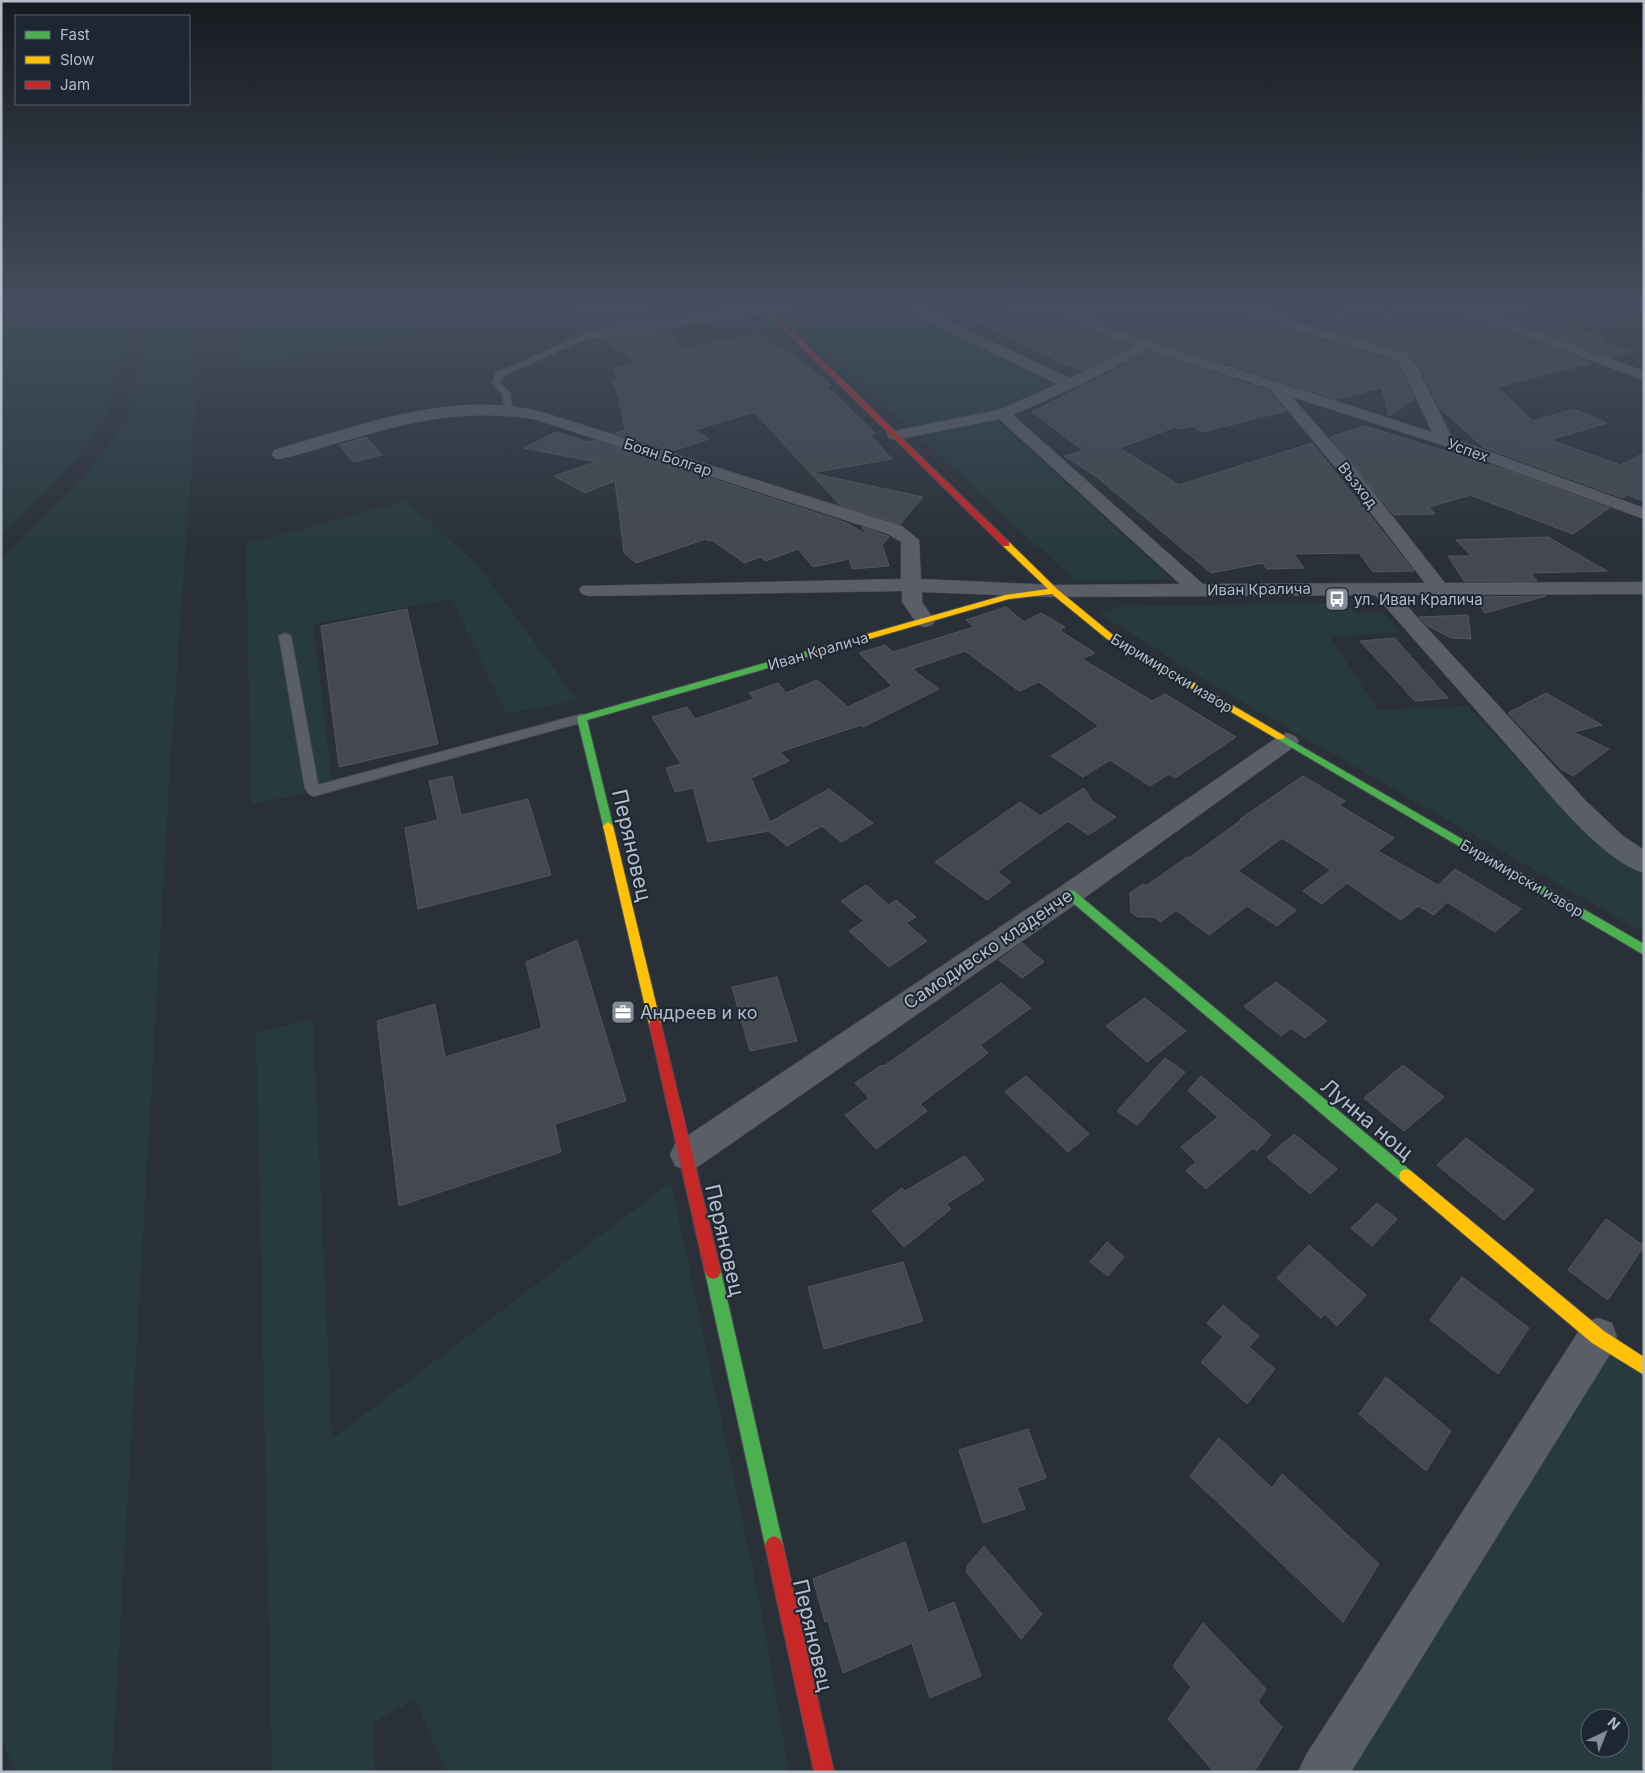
<svg xmlns="http://www.w3.org/2000/svg" width="1645" height="1773" viewBox="0 0 1645 1773" font-family="Inter,sans-serif">
<rect width="100%" height="100%" fill="#2a3038"/>
<!-- green -->
<g fill="#273a3e" fill-rule="evenodd">
<path d="M1 307H127C123 337 119 388 106 415 82 461 38 499 1 535Z"/>
<polygon points="145,307 200,307 198,373 171,752 112,1772 16,1772 1,1738 1,559 83,478 125,424 139,368"/>
<polygon points="235,307 577,307 468,321 236,371"/>
<polygon points="655,307 758,307 767,309 671,323"/>
<polygon points="811,307 906,307 939,328 1057,384 989,413 1171,579 1076,581 782,311"/>
<polygon points="1561,307 1601,307 1644,319 1644,336"/>
<polygon points="405,501 476,563 577,700 507,714 451,599 313,624 333,788 251,804 246,544"/>
<polygon points="1348,603 1356,613 1384,612 1400,632 1330,637 1378,710 1467,706 1535,779 1603,846 1644,873 1644,933 1220,689 1099,613 1115,607"/>
<polygon points="313,1019 332,1439 671,1182 761,1608 789,1772 446,1772 415,1699 373,1723 375,1772 272,1772 256,1033"/>
<path d="M1598 1337 1644 1367V1772H1323ZM1590 1718H1620V1748H1590Z"/>
</g>
<!-- building -->
<g fill="#444950" stroke="#52575f">
<polygon points="601,307 645,307 657,320 589,329 576,310"/>
<polygon points="1035,307 1058,307 1099,336 1130,345 1082,370 1064,364 973,319"/>
<polygon points="1079,307 1225,307 1291,333 1397,362 1414,399 1389,416 1382,388 1336,399 1111,326"/>
<polygon points="1354,307 1364,307 1387,313 1420,307 1438,307 1591,363 1497,387 1533,421 1574,409 1607,423 1550,440 1621,465 1644,453 1644,501 1627,495 1623,498 1483,447 1440,408 1420,367 1410,353 1311,324"/>
<polygon points="1486,307 1513,307 1543,316 1603,338 1599,339 1630,352 1612,357 1479,308"/>
<polygon points="666,330 685,350 723,340 726,341 758,334 808,366 831,385 826,386 876,434 870,435 892,459 811,473 923,497 900,524 840,505 754,412 694,430 709,439 672,451 615,433 625,430 619,398 612,380 618,379 614,369 637,363 602,339"/>
<polygon points="1149,352 1269,391 1286,411 1202,432 1193,426 1179,429 1175,427 1120,448 1179,485 1312,443 1414,571 1373,572 1359,553 1294,554 1304,568 1267,569 1263,563 1211,573 1097,477 1064,456 1084,451 1032,412"/>
<polygon points="1365,426 1509,471 1609,508 1573,534 1470,495 1429,507 1435,514 1394,515 1330,437"/>
<polygon points="556,432 588,442 594,440 847,523 867,535 862,527 887,536 889,537 882,545 889,566 852,569 849,559 813,567 798,549 766,561 760,557 744,563 712,540 708,541 705,539 636,563 624,553 615,481 585,493 554,476 596,462 524,448"/>
<polygon points="366,437 382,455 354,462 339,445"/>
<polygon points="1548,537 1607,571 1531,573 1537,581 1464,581 1448,556 1471,556 1456,540"/>
<polygon points="1546,596 1485,613 1474,597"/>
<polygon points="1006,607 1024,622 1041,613 1065,627 1059,630 1095,653 1082,659 1152,701 1165,694 1236,737 1175,778 1169,774 1150,786 1110,760 1083,777 1051,756 1099,726 1039,682 1019,691 965,651 912,669 939,689 863,727 861,725 780,752 789,761 751,778 770,822 829,789 873,823 841,842 822,826 787,846 769,831 708,842 693,788 675,792 666,768 681,764 652,717 687,707 695,719 754,699 749,693 778,683 786,693 817,680 848,707 892,686 859,653 885,645 893,652 974,627 966,620"/>
<polygon points="407,609 438,744 339,767 321,626"/>
<polygon points="1468,615 1471,639 1451,638 1428,626 1419,617"/>
<polygon points="1395,638 1405,650 1448,698 1415,701 1360,641"/>
<polygon points="1546,693 1602,725 1573,732 1609,749 1573,776 1561,769 1508,713"/>
<polygon points="452,776 461,815 528,799 551,875 418,909 405,828 438,820 429,781"/>
<polygon points="1303,776 1345,801 1339,805 1394,838 1378,851 1438,885 1455,869 1521,909 1495,932 1447,902 1434,915 1418,906 1401,920 1347,883 1322,904 1303,891 1331,870 1282,838 1238,871 1296,910 1277,926 1247,906 1209,935 1176,910 1161,922 1154,917 1138,917 1131,912 1130,893 1143,884 1146,886 1187,857 1189,858 1241,820 1240,819"/>
<polygon points="1084,788 1092,801 1116,817 1088,835 1068,821 997,872 1011,882 987,900 935,862 1020,802 1040,816"/>
<polygon points="866,885 889,905 896,900 916,917 906,923 927,941 889,967 849,931 864,921 841,901"/>
<polygon points="577,940 626,1101 555,1124 561,1152 399,1206 377,1021 435,1004 445,1057 542,1028 526,962"/>
<polygon points="1022,943 1044,962 1022,978 999,960"/>
<polygon points="777,977 797,1041 750,1051 732,987"/>
<polygon points="1276,982 1327,1021 1305,1038 1291,1028 1281,1036 1244,1006"/>
<polygon points="1001,983 1031,1008 980,1045 988,1053 920,1104 927,1111 876,1149 845,1115 869,1098 855,1083 882,1065 884,1066"/>
<polygon points="1145,998 1186,1031 1147,1062 1106,1026"/>
<polygon points="1165,1058 1185,1072 1137,1125 1117,1111"/>
<polygon points="1403,1065 1444,1097 1404,1131 1364,1098"/>
<polygon points="1026,1076 1089,1134 1068,1152 1005,1092"/>
<polygon points="1201,1076 1271,1135 1257,1151 1253,1148 1206,1189 1186,1171 1196,1162 1181,1147 1218,1117 1188,1091"/>
<polygon points="1294,1134 1337,1169 1310,1194 1267,1157"/>
<polygon points="1466,1138 1534,1190 1504,1220 1437,1165"/>
<polygon points="965,1156 984,1180 946,1204 951,1209 904,1247 872,1211 902,1188 905,1191"/>
<polygon points="1377,1203 1397,1219 1372,1246 1351,1228"/>
<polygon points="1606,1219 1644,1246 1608,1300 1568,1270"/>
<polygon points="1107,1242 1124,1257 1108,1276 1090,1262"/>
<polygon points="1309,1245 1366,1295 1337,1326 1325,1314 1321,1318 1277,1278"/>
<polygon points="903,1262 923,1321 824,1349 808,1287"/>
<polygon points="1462,1277 1529,1328 1498,1374 1430,1320"/>
<polygon points="1223,1305 1259,1336 1249,1347 1275,1369 1247,1404 1201,1362 1223,1337 1207,1323"/>
<polygon points="1386,1377 1451,1431 1426,1471 1359,1414"/>
<polygon points="1028,1429 1046,1478 1017,1488 1025,1509 983,1523 959,1450"/>
<polygon points="1219,1438 1272,1488 1282,1474 1379,1564 1343,1622 1190,1476"/>
<polygon points="905,1542 928,1613 954,1602 981,1676 930,1698 912,1643 843,1673 828,1621 825,1622 813,1579"/>
<polygon points="984,1546 1042,1614 1021,1639 967,1573 967,1566"/>
<polygon points="1203,1623 1266,1689 1258,1702 1282,1727 1254,1772 1214,1772 1168,1719 1191,1687 1173,1666"/>
</g>
<g fill="none" stroke-linecap="round" stroke-linejoin="round">
<!-- lane casing -->
<g stroke="#484c53" stroke-width="2">
<g id="lane">
<polygon points="587,333 594,335 503,376 500,383 510,393 512,408 505,410 502,394 492,383 496,373"/>
<polygon points="285,633 291,636 318,785 582,714 588,718 587,721 314,796 309,794 305,788 279,636"/>
</g>
</g>
<!-- street casing -->
<g stroke="#484c53" stroke-width="1">
<g id="street">
<polygon points="760,307 793,307 786,311 590,339 583,335 590,331"/>
<path d="M909 307H924L950 322 1070 378 1135 345 1100 334 1060 307H1076L1110 328 1432 432 1398 360 1296 331 1241 310 1239 307H1257L1306 325 1408 354 1418 368 1452 438 1644 508V519L1439 444 1292 397 1353 466 1445 583 1644 582V594L1397 595 1586 801 1622 835 1644 850V873C1597 859 1539 780 1506 744 1462 694 1419 645 1375 595L1054 597 922 592V602L935 621 932 625 925 627 918 625 902 602V591L589 596 582 594 579 590 582 586 901 579V542L888 534 534 419C435 404 372 436 280 459L274 458 272 454 274 450C359 426 452 389 542 412L902 526 919 540 921 579 1054 585 1180 584 999 419 895 440 889 438 887 435 889 432 998 410 1058 384 940 328ZM1149 350 1270 389 1341 474 1425 583 1203 584 1013 415 1075 387Z"/>
<polygon points="1452,307 1470,307 1644,371 1644,380 1454,310"/>
<polygon points="1287,733 1295,736 1299,741 1295,746 1080,901 699,1166 687,1170 675,1166 670,1155 675,1144 1060,887 1279,736"/>
<polygon points="1598,1318 1612,1323 1617,1337 1612,1351 1351,1772 1298,1772 1306,1755 1584,1323"/>
</g>
</g>
<!-- fast casing -->
<g stroke="#484c53" stroke-width="2">
<g id="fast">
<polygon points="814,649 817,650 817,654 587,720 613,826 612,829 604,829 577,718 579,716"/>
<polygon points="1280,734 1644,944 1644,955 1277,739 1275,737 1277,735"/>
<polygon points="1070,890 1074,891 1411,1171 1413,1176 1411,1181 1406,1183 1401,1181 1066,897 1064,894 1066,891"/>
<polygon points="713,1265 718,1267 721,1272 783,1545 780,1551 774,1554 768,1551 765,1545 705,1272 708,1267"/>
</g>
</g>
<!-- slow casing -->
<g stroke="#484c53" stroke-width="2">
<g id="slow">
<polygon points="1003,542 1009,542 1057,589 1113,635 1283,735 1285,737 1283,739 1277,739 1107,639 1052,594 1009,599 817,654 811,654 810,652 811,650 1005,595 1048,589 1003,546"/>
<polygon points="608,822 613,826 661,1024 659,1028 655,1029 651,1028 649,1024 603,826"/>
<polygon points="1406,1169 1411,1171 1604,1331 1644,1357 1644,1375 1592,1343 1401,1181 1399,1176 1401,1171"/>
</g>
</g>
<!-- jam casing -->
<g stroke="#484c53" stroke-width="2">
<g id="jam">
<polygon points="761,307 767,307 1009,542 1009,546 1003,546"/>
<polygon points="655,1019 659,1020 661,1024 721,1272 718,1277 713,1279 708,1277 705,1272 649,1024 651,1020"/>
<polygon points="774,1536 780,1539 783,1545 834,1772 814,1772 765,1545 768,1539"/>
</g>
</g>
<!-- lane -->
<use href="#lane" fill="#5a5e66" fill-rule="evenodd"/>
<!-- street -->
<use href="#street" fill="#5a5e66" fill-rule="evenodd"/>
<!-- fast -->
<use href="#fast" fill="#4caf50" fill-rule="evenodd"/>
<!-- slow -->
<use href="#slow" fill="#ffc107" fill-rule="evenodd"/>
<!-- jam -->
<use href="#jam" fill="#c62828" fill-rule="evenodd"/>
</g>
<!-- sky -->
<linearGradient id="sky" x2="0" y2="1"><stop stop-color="#171a1f"/><stop offset="0.55" stop-color="#444e5e"/><stop offset="1" stop-color="#444e5e" stop-opacity="0"/></linearGradient>
<rect width="1645" height="555" fill="url(#sky)"/>
<!-- icons -->
<defs>
<g id="bus-square" transform="scale(1.25)"><rect x="-9" y="-9" width="18" height="18" rx="4" fill="#848b96" stroke="#1d2633"/><path d="M-5-6H5V4H4V6H2V4H-2V6H-4V4H-5ZM-3.5-4V0h7V-4ZM-3.5 1.2v1.5H-2V1.2ZM2 1.2v1.5H3.5V1.2Z" fill="#fff"/></g>
<g id="office-square" transform="scale(1.25)"><rect x="-9" y="-9" width="18" height="18" rx="4" fill="#848b96" stroke="#1d2633"/><path d="M-6-3h4V-5.5h4V-3h4V5H-6ZM-1-4.5V-3h2v-1.5ZM-6 0V1H6V0Z" fill="#fff"/></g>
</defs>
<g fill-rule="evenodd">
<use href="#bus-square" x="1337" y="599"/>
<use href="#office-square" x="623" y="1012"/>
</g>
<g text-anchor="middle" dominant-baseline="central" stroke-width="4" stroke-linejoin="round" paint-order="stroke">
<!-- far-street labels -->
<g font-size="15" fill="#b4bcc9" stroke="#1d2633">
<text transform="translate(1468 450) rotate(20)">Успех</text>
<text transform="translate(668 457) rotate(18)">Боян Болгар</text>
<text transform="translate(1358 485) rotate(52)">Възход</text>
<text transform="translate(1259 589) rotate(-1)">Иван Кралича</text>
<text transform="translate(818 651) rotate(-16)">Иван Кралича</text>
<text transform="translate(1172 673) rotate(31)">Биримирски извор</text>
<text transform="translate(1522 878) rotate(30)">Биримирски извор</text>
</g>
<!-- far-poi labels -->
<g font-size="15" fill="#b4bcc9" stroke="#1d2633" text-anchor="start">
<text x="1354" y="599">ул. Иван Кралича</text>
</g>
<!-- street labels -->
<g font-size="18" fill="#b4bcc9" stroke="#1d2633">
<text transform="translate(988 949) rotate(-34)">Самодивско кладенче</text>
</g>
<!-- poi labels -->
<g font-size="18" fill="#b4bcc9" stroke="#1d2633" text-anchor="start">
<text x="640" y="1012">Андреев и ко</text>
</g>
<!-- near-street labels -->
<g font-size="21" fill="#b4bcc9" stroke="#1d2633">
<text transform="translate(632 845) rotate(77)">Перяновец</text>
<text transform="translate(1367 1119) rotate(40)">Лунна нощ</text>
<text transform="translate(725 1240) rotate(77)">Перяновец</text>
<text transform="translate(813 1635) rotate(77)">Перяновец</text>
</g>
</g>
<!-- border -->
<rect width="1645" height="1773" fill="none" stroke="#b4bcc9" stroke-width="5"/>
<!-- legend -->
<rect x="15" y="15" width="175" height="90" fill="#1d2633" stroke="#59626f"/>
<rect x="25" y="31" width="25" height="8" fill="#4caf50" stroke="#59626f"/>
<text x="60" y="40" font-size="15" fill="#b4bcc9">Fast</text>
<rect x="25" y="56" width="25" height="8" fill="#ffc107" stroke="#59626f"/>
<text x="60" y="65" font-size="15" fill="#b4bcc9">Slow</text>
<rect x="25" y="81" width="25" height="8" fill="#c62828" stroke="#59626f"/>
<text x="60" y="90" font-size="15" fill="#b4bcc9">Jam</text>
<!-- north arrow -->
<g transform="translate(1605 1733) rotate(43)"><circle r="24" fill="#1d2633" stroke="#59626f"/>
<path d="M0-4L9 19L0 12L-9 19Z" fill="#848b96"/>
<text y="-8" font-size="14" font-weight="bold" text-anchor="middle" fill="#b4bcc9">N</text>
</g>
</svg>
